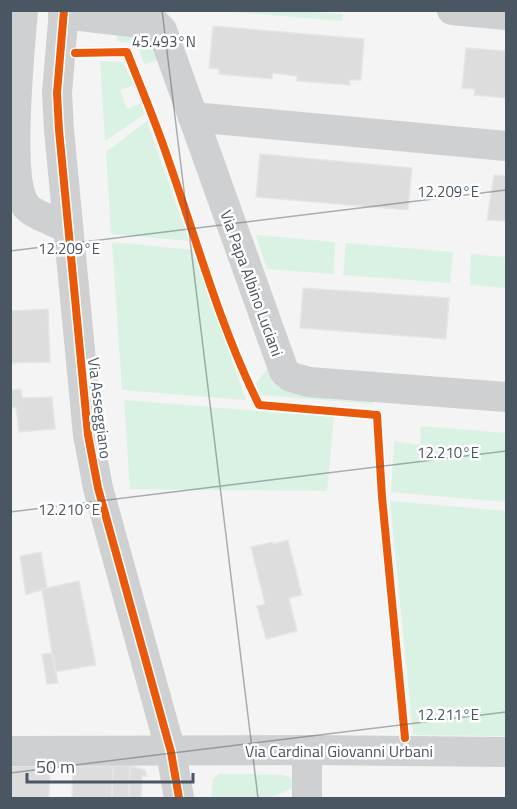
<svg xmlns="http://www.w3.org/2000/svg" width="517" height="809" viewBox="0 0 517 809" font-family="'Titillium Web',sans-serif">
<rect width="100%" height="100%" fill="#f4f4f4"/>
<!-- green -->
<g fill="#d9f2e3">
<polygon points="300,11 343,14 342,21 222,11"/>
<polygon points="117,31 148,34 162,59 144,64 137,44 117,41"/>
<polygon points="100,61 123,62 134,85 120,90 127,109 141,103 145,114 105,141"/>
<polygon points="147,121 189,241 111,234 106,152"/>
<polygon points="256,235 335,242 334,274 267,269"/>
<polygon points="112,242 193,250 246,400 122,390"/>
<polygon points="346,243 453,252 450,283 343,275"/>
<polygon points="471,254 506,257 506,288 470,285"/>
<polygon points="270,365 373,398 373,404 260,395 256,383"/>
<polygon points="124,400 334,417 327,491 130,489"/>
<polygon points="421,426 506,433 506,502 391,492 394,441 420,445"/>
<polygon points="390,501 506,511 506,736 413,735"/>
<polygon points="218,774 285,775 291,778 293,788 269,798 211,798 213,780"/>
</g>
<!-- building -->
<g fill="#ddddde" stroke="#e5e6e7" stroke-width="1.5">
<polygon points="213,26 364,39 361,80 350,80 350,85 297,81 297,76 273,73 272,79 219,74 219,69 209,68"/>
<polygon points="466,48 506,51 506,98 474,95 475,89 462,88"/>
<polygon points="260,154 412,168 408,210 256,197"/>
<polygon points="494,175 506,176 506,221 487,220"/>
<polygon points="303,288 449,298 446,339 300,328"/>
<polygon points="48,309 50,362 10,363 10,311"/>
<polygon points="21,389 22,398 52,397 55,429 19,432 16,407 10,408 10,390"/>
<polygon points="288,540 302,595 289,598 297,631 266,639 257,606 265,604 251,547 272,542 273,544"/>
<polygon points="41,552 47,588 26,595 20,556"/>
<polygon points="79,581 96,665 55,672 42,589"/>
<polygon points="52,653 58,683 47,684 42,654"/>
<polygon points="10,766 50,766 49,798 10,798"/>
<polygon points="73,766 113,766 112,798 72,798"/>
<polygon points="113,766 130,766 129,798 112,798"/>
<polygon points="130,766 145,770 147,776 142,776 141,798 129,798"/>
</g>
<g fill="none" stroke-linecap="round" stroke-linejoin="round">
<!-- minor -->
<g stroke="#ced0d2" stroke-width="30">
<path d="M23 10C20 48 6 180 26 206 32 214 58 223 67 228"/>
<polyline points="64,10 57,93 59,130 88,435 98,488 171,752 179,798"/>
<polyline points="452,10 506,15"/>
<polyline points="63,14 157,25 162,30 284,371 291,377 309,382 506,397"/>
<polyline points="193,117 506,146"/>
<polyline points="307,750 307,798"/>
<polyline points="10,751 307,750 506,752"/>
</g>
<!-- cycleway casing -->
<g stroke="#fff" stroke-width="11">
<g id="cycleway">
<polyline points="64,10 57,93 59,130 88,435 98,488 171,752 179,798"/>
<path d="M75 53 127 52C141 88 156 123 168 159 197 241 220 327 259 405L377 415 382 497 405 738"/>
</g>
</g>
<!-- cycleway -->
<use href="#cycleway" stroke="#e8590c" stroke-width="8"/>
</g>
<!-- ticks -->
<path fill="none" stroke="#4a5661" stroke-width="1.5" stroke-opacity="0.45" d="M162 10 258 798M10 251 506 190M10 512 506 451M10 773 506 712"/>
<g text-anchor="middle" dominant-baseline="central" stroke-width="5" stroke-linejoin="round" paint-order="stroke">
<!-- street labels -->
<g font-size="16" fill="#4a5661" stroke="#fff">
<text transform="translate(252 283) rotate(70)">Via Papa Albino Luciani</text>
<text transform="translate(100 408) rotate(83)">Via Asseggiano</text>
<text x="339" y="751">Via Cardinal Giovanni Urbani</text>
</g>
</g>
<g font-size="15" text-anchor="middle" fill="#4a5661" stroke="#fff" stroke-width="5" stroke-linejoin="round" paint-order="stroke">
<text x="164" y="47">45.493°N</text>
<text x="448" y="197">12.209°E</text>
<text x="69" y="254">12.209°E</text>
<text x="448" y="458">12.210°E</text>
<text x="69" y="515">12.210°E</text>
<text x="448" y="720">12.211°E</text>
</g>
<!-- border -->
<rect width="517" height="809" fill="none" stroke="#4a5661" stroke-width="24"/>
<!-- scale -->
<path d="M27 773v9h166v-9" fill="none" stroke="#4a5661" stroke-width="3"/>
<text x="36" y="773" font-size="18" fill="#4a5661" stroke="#ffffff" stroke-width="4.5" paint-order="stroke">50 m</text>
</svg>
